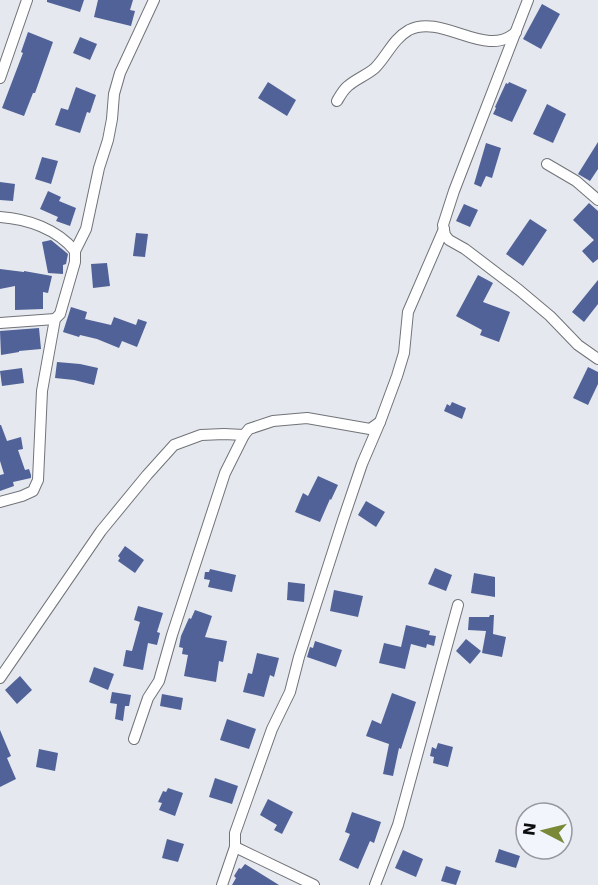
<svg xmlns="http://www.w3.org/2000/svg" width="598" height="885" viewBox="0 0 598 885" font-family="'DejaVu Sans',sans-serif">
<rect width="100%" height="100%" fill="#e5e8ee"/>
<!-- building -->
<g fill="#506298">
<polygon points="47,0 84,0 80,12 47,2"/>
<polygon points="98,0 133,0 130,10 135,11 131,26 94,17"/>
<polygon points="542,4 560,14 541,49 523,39"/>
<polygon points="28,32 53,42 35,93 33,93 24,116 2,108 23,53 21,52"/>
<polygon points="80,37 97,44 90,60 73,53"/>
<polygon points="268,82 296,100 287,116 258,98"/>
<polygon points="509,82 527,90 512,122 493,114 496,108 495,107 506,83 508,84"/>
<polygon points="76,87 96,95 90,113 87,112 80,133 55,125 61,108 68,110"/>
<polygon points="547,104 566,114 553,143 533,134"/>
<polygon points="598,142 598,169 590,181 578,174"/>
<polygon points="486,143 501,148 492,178 486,176 481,187 474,184"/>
<polygon points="42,157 58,161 51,184 35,179"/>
<polygon points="0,182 15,184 13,201 0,200"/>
<polygon points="48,191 61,197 59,201 76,208 70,226 56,221 58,217 40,209"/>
<polygon points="589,203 598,211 598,259 593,263 582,251 594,240 573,220"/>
<polygon points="464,204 478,210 470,227 456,221"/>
<polygon points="530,219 547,230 523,266 506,254"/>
<polygon points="136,233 148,234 145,257 133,256"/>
<polygon points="51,240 68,254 66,264 63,265 63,274 48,273 42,242"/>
<polygon points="107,263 110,286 93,288 91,264"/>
<polygon points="0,269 24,272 24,271 52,276 48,293 43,292 43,309 15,310 15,286 0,289"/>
<polygon points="478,275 493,283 483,302 510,312 499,342 480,335 482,330 456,316"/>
<polygon points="598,280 598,304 584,322 572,312"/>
<polygon points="71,307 87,312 85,319 111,325 114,317 136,325 138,319 147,322 137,347 122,341 119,348 97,339 80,335 79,337 63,332"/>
<polygon points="39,328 41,349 19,351 19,352 1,355 0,331"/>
<polygon points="57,362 80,364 98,368 94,385 74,380 55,378"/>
<polygon points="588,367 598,372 598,384 588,405 573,398"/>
<polygon points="22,368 24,383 2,386 0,371"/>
<polygon points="452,402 466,408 462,419 444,411 447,404 450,406"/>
<polygon points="0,425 1,425 7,441 21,437 23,449 18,450 25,470 29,469 31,475 31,478 13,482 14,486 0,491 0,475 4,474 0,461"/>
<polygon points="318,476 338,485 331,500 330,499 320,522 295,512 303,493 308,496"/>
<polygon points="366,501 385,512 376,527 358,515"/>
<polygon points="125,546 144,560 135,573 118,561 120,558 118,556"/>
<polygon points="435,568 452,575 446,591 428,584"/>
<polygon points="210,569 236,575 232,592 208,587 210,580 204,579 205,572 209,572"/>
<polygon points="474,573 495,577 495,597 471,593"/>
<polygon points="288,582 305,584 304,602 287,600"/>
<polygon points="334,590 363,596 358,617 330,611"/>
<polygon points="138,606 163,613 157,632 160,633 157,645 148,643 143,670 123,666 126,650 132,651 140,622 134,620"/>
<polygon points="195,610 212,616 205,637 227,641 223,662 219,661 216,682 184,676 188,655 182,654 183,648 179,647 181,636 189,618 191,619"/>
<polygon points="490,615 494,615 493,634 506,637 502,657 482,653 486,631 468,630 469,617 489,617"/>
<polygon points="406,625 430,631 429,635 436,636 434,646 427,644 426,648 411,644 405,669 379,663 384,643 401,647"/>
<polygon points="466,639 481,651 470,664 456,651"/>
<polygon points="315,641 342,650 336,667 307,657 310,647 313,648"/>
<polygon points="257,653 279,658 274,677 270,675 264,697 243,692 248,673 252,674"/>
<polygon points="94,667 114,674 108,690 89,682"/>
<polygon points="20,676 32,690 17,704 5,690"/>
<polygon points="112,692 131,695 129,706 125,706 123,721 115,719 117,704 110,703"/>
<polygon points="392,693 416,702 401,749 399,748 393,776 383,774 389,744 366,736 372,720 381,724"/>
<polygon points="162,694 183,698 181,710 160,706"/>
<polygon points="227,719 256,729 249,749 220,740"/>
<polygon points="0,730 11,756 7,758 16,779 0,787"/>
<polygon points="438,743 453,747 448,767 433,763 434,757 430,756 432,747 436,749"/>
<polygon points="39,749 58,753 55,771 36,767"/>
<polygon points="215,778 238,786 232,804 209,797"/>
<polygon points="168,788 183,793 175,816 159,810 162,803 158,802 163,791 166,792"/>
<polygon points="268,799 293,812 282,834 274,830 277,825 260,815"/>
<polygon points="352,812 381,822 374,843 370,841 358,869 339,860 350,834 345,832"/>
<polygon points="167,839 184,844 178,862 162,858"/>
<polygon points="499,849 520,856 516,868 495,862"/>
<polygon points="403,850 423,859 416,877 395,868"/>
<polygon points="245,864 279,885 232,885 236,878 234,876 239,868 241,869"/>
<polygon points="446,866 461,871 456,885 441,881"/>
</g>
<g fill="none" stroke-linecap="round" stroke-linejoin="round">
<!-- street casing -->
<g stroke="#707378" stroke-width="12">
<g id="street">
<polyline points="528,0 454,191 443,225 445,235 449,240 465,249 519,290 550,316 578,345 598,359"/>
<polyline points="0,78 27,0"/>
<path d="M337 101C340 96 343 90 348 86 356 79 367 75 375 68 387 56 393 39 409 30 443 13 486 60 516 32"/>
<polyline points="547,164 576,181 598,200"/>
<path d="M0 217C28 219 57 229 75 251"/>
<polyline points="0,323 55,319"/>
<polyline points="0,502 22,496 33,491 38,480 42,391 55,319 60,314 75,262 75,251 86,229 99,168 108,140 112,119 114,94 120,73 154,0"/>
<polyline points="0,678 101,531 147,475 174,445 201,435 224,434 244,435"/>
<polyline points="134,739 148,698 159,681 172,635 225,473 244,435 249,429 273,421 307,418 370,429 380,422"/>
<polyline points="235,847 314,885"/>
<polyline points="222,885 235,847 235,833 272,729 290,692 299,657 343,520 362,464 380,422 397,376 404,353 408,312 444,229"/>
<polyline points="375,885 398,825 458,605"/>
</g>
</g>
<!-- street -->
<use href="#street" stroke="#fff" stroke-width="10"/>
</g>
<!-- north arrow -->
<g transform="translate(544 831) rotate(277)"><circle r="28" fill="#f2f5fc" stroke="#96989d" stroke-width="1.5"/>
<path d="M0-4.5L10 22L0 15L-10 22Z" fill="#798938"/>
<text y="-9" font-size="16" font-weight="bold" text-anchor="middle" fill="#0c0d0f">N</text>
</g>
</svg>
